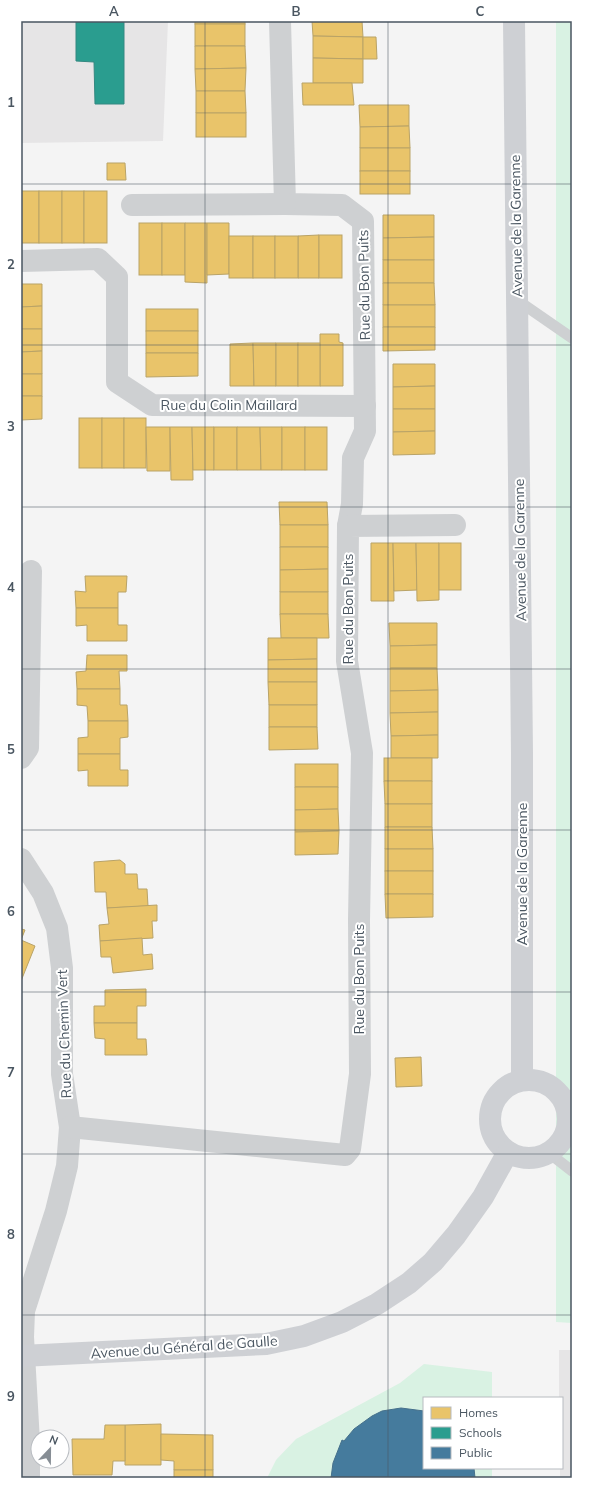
<svg xmlns="http://www.w3.org/2000/svg" width="593" height="1499" viewBox="0 0 593 1499" font-family="Mulish,sans-serif">
<rect width="100%" height="100%" fill="#f4f4f4"/>
<!-- education -->
<g fill="#e6e5e6">
<polygon points="21,21 168,21 163,141 21,143"/>
<polygon points="559,1350 572,1350 572,1478 560,1478 560,1468 562,1468 562,1398 559,1398"/>
</g>
<!-- green -->
<g fill="#d9f2e3">
<polygon points="556,21 572,21 572,1323 556,1322"/>
<polygon points="424,1364 492,1372 492,1398 424,1398 424,1468 492,1468 492,1478 267,1478 276,1460 296,1439 400,1383"/>
</g>
<!-- homes -->
<g fill="#e9c46a" stroke="#b9a367">
<rect x="195" y="21" width="50" height="3"/>
<polygon points="312,21 362,21 363,37 313,36"/>
<rect x="195" y="24" width="50" height="22"/>
<polygon points="313,36 363,37 363,59 313,58"/>
<polygon points="363,37 376,37 377,59 363,59"/>
<polygon points="195,46 245,46 246,68 195,69"/>
<polygon points="313,58 363,59 363,83 313,83"/>
<polygon points="246,68 245,91 196,91 195,69"/>
<polygon points="302,83 352,83 354,105 303,105"/>
<polygon points="196,91 245,91 246,113 196,113"/>
<polygon points="359,105 409,105 409,126 360,127"/>
<rect x="196" y="113" width="50" height="24"/>
<polygon points="409,126 410,148 360,148 360,127"/>
<rect x="360" y="148" width="50" height="23"/>
<polygon points="107,163 125,163 126,180 107,180"/>
<rect x="360" y="171" width="50" height="23"/>
<rect x="21" y="191" width="18" height="52"/>
<rect x="39" y="191" width="23" height="52"/>
<rect x="62" y="191" width="22" height="52"/>
<rect x="84" y="191" width="23" height="52"/>
<polygon points="383,215 434,215 434,237 383,238"/>
<rect x="139" y="223" width="23" height="52"/>
<rect x="162" y="223" width="23" height="52"/>
<polygon points="185,223 207,223 207,283 185,282"/>
<polygon points="207,223 229,223 229,274 207,275"/>
<polygon points="319,235 319,278 298,278 298,236"/>
<rect x="319" y="235" width="23" height="43"/>
<rect x="229" y="236" width="24" height="42"/>
<rect x="253" y="236" width="22" height="42"/>
<rect x="275" y="236" width="23" height="42"/>
<polygon points="434,237 434,260 383,260 383,238"/>
<rect x="383" y="260" width="51" height="23"/>
<polygon points="383,283 434,283 435,305 383,305"/>
<polygon points="21,284 42,284 42,306 21,307"/>
<rect x="383" y="305" width="52" height="22"/>
<polygon points="42,306 42,329 21,329 21,307"/>
<rect x="146" y="309" width="52" height="22"/>
<polygon points="383,327 435,327 435,350 383,351"/>
<polygon points="21,329 42,329 42,351 21,352"/>
<rect x="146" y="331" width="52" height="22"/>
<polygon points="320,334 339,334 339,342 343,343 343,386 320,386"/>
<polygon points="253,343 254,386 230,386 230,344"/>
<polygon points="253,343 276,343 276,386 254,386"/>
<rect x="276" y="343" width="22" height="43"/>
<rect x="298" y="343" width="22" height="43"/>
<polygon points="42,351 42,374 21,374 21,352"/>
<polygon points="146,353 198,353 198,376 146,377"/>
<polygon points="393,364 435,364 435,386 393,387"/>
<rect x="21" y="374" width="21" height="22"/>
<polygon points="435,386 435,409 393,409 393,387"/>
<polygon points="21,396 42,396 42,419 21,420"/>
<polygon points="393,409 435,409 435,431 393,432"/>
<rect x="79" y="418" width="23" height="50"/>
<rect x="102" y="418" width="22" height="50"/>
<rect x="124" y="418" width="22" height="50"/>
<polygon points="146,427 170,427 170,471 147,471"/>
<polygon points="170,427 192,427 193,480 171,480"/>
<polygon points="192,427 214,427 214,470 193,470"/>
<rect x="214" y="427" width="23" height="43"/>
<polygon points="237,427 260,427 261,470 237,470"/>
<polygon points="260,427 282,427 282,470 261,470"/>
<rect x="282" y="427" width="23" height="43"/>
<rect x="305" y="427" width="22" height="43"/>
<polygon points="435,431 435,454 393,455 393,432"/>
<polygon points="279,502 327,502 328,525 280,525"/>
<rect x="280" y="525" width="48" height="22"/>
<polygon points="371,543 393,543 394,601 371,601"/>
<polygon points="393,543 416,543 417,590 394,591"/>
<polygon points="416,543 439,543 439,600 417,601"/>
<rect x="439" y="543" width="22" height="47"/>
<polygon points="280,547 328,547 328,569 280,570"/>
<polygon points="328,569 328,592 280,592 280,570"/>
<polygon points="85,576 127,576 126,592 118,592 118,608 76,608 75,591 86,592"/>
<rect x="280" y="592" width="48" height="22"/>
<polygon points="76,608 118,608 118,625 127,625 127,641 87,641 87,625 76,626"/>
<polygon points="280,614 328,614 329,638 281,638"/>
<polygon points="389,623 437,623 437,645 390,646"/>
<polygon points="268,638 317,638 317,659 268,660"/>
<polygon points="437,645 437,668 390,668 390,646"/>
<polygon points="87,655 127,655 127,671 119,671 120,689 77,689 76,672 86,671"/>
<polygon points="317,659 317,682 268,682 268,660"/>
<polygon points="390,668 437,668 438,690 390,691"/>
<polygon points="268,682 317,682 317,705 269,705"/>
<polygon points="77,689 120,689 120,705 127,705 128,721 88,721 87,706 77,705"/>
<polygon points="438,690 438,712 390,713 390,691"/>
<rect x="269" y="705" width="48" height="22"/>
<polygon points="438,712 438,735 391,736 390,713"/>
<polygon points="88,721 128,721 128,737 120,738 120,754 78,754 78,738 88,737"/>
<polygon points="269,727 317,727 318,749 269,750"/>
<polygon points="438,735 438,758 391,758 391,736"/>
<polygon points="78,754 120,754 120,770 128,770 128,786 88,786 88,770 78,771"/>
<rect x="384" y="758" width="48" height="23"/>
<rect x="295" y="764" width="43" height="23"/>
<polygon points="384,781 432,781 432,804 385,804"/>
<polygon points="295,787 338,787 338,809 295,810"/>
<rect x="385" y="804" width="47" height="23"/>
<polygon points="338,809 339,831 295,832 295,810"/>
<polygon points="385,827 432,827 433,849 385,849"/>
<polygon points="339,831 338,854 295,855 295,832"/>
<rect x="385" y="849" width="48" height="22"/>
<polygon points="120,860 125,864 125,874 137,874 138,889 147,889 148,906 107,908 106,892 95,892 94,862"/>
<rect x="385" y="871" width="48" height="23"/>
<polygon points="385,894 433,894 433,917 386,918"/>
<polygon points="157,905 157,921 152,921 153,938 100,941 99,925 109,924 107,908"/>
<polygon points="21,929 25,930 21,940 35,946 21,981"/>
<polygon points="142,938 143,955 152,954 153,969 113,973 111,957 101,957 100,941"/>
<polygon points="146,989 146,1006 137,1006 137,1023 94,1023 94,1006 105,1006 105,990"/>
<polygon points="94,1023 137,1023 137,1039 146,1039 147,1055 105,1055 105,1039 95,1038"/>
<polygon points="421,1057 422,1086 396,1087 395,1058"/>
<polygon points="161,1424 161,1465 125,1465 125,1425"/>
<polygon points="105,1425 125,1425 125,1461 113,1461 112,1475 73,1475 72,1439 104,1439"/>
<polygon points="161,1434 213,1435 213,1470 174,1470 174,1461 161,1460"/>
<rect x="174" y="1470" width="39" height="8"/>
</g>
<!-- schools -->
<polygon fill="#2a9d8f" stroke="#348881" points="76,21 124,21 124,104 95,104 94,62 76,61"/>
<!-- public -->
<polygon fill="#457b9d" stroke="#46708b" points="401,1408 424,1411 424,1468 474,1468 475,1478 331,1478 333,1463 342,1440 344,1441 354,1429 372,1416 382,1411"/>
<g fill="none" stroke-linecap="round" stroke-linejoin="round">
<!-- lane -->
<g stroke="#ced0d2" stroke-width="11">
<polyline points="517,300 572,338"/>
<polyline points="564,1100 572,1095"/>
<polyline points="549,1153 572,1171"/>
</g>
<!-- street -->
<g stroke="#ced0d2" stroke-width="22">
<polyline points="280,21 285,204 342,205 363,221 365,431 353,458 352,504 348,526"/>
<polyline points="132,205 285,204"/>
<polyline points="21,261 98,259 117,277 117,382 152,405 365,406"/>
<polyline points="21,758 28,748 31,571"/>
<polyline points="21,859 43,893 57,928 62,968 62,1074 70,1127 67,1166 56,1211 24,1311 23,1337 29,1442 29,1478"/>
<polyline points="70,1127 345,1155 350,1149 360,1074 359,920 362,753 347,661 348,526 455,525"/>
</g>
<!-- secondary -->
<g stroke="#ced0d4" stroke-width="22">
<polyline points="514,21 522,753 522,1080"/>
<circle cx="529" cy="1119" r="39"/>
<polyline points="21,1356 266,1344 304,1336 342,1322 377,1304 409,1283 433,1262 456,1235 483,1197 508,1152"/>
</g>
</g>
<!-- grid -->
<path fill="none" stroke="#4a5661" stroke-width="1" stroke-opacity="0.55" d="M205 21V1478M388 21V1478M21 184H572M21 345H572M21 507H572M21 669H572M21 830H572M21 992H572M21 1154H572M21 1315H572"/>
<g text-anchor="middle" dominant-baseline="central" stroke-width="4" stroke-linejoin="round" paint-order="stroke">
<!-- street labels -->
<g font-size="14" fill="#4a5661" stroke="#fff">
<text transform="translate(516 226) rotate(-91)">Avenue de la Garenne</text>
<text transform="translate(364 285) rotate(-91)">Rue du Bon Puits</text>
<text x="229" y="405">Rue du Colin Maillard</text>
<text transform="translate(520 550) rotate(-91)">Avenue de la Garenne</text>
<text transform="translate(348 609) rotate(-90)">Rue du Bon Puits</text>
<text transform="translate(522 874) rotate(-90)">Avenue de la Garenne</text>
<text transform="translate(359 979) rotate(-90)">Rue du Bon Puits</text>
<text transform="translate(64 1034) rotate(-92)">Rue du Chemin Vert</text>
<text transform="translate(184 1347) rotate(-4)">Avenue du Général de Gaulle</text>
</g>
</g>
<!-- border -->
<rect width="593" height="1499" fill="none" stroke="#ffffff" stroke-width="44"/>
<!-- legend -->
<rect x="423" y="1397" width="140" height="72" fill="#ffffff" stroke="#b7bbc0"/>
<rect x="431" y="1407" width="20" height="12" fill="#e9c46a" stroke="#b7bbc0"/>
<text x="459" y="1417" font-size="12" fill="#4a5661">Homes</text>
<rect x="431" y="1427" width="20" height="12" fill="#2a9d8f" stroke="#b7bbc0"/>
<text x="459" y="1437" font-size="12" fill="#4a5661">Schools</text>
<rect x="431" y="1447" width="20" height="12" fill="#457b9d" stroke="#b7bbc0"/>
<text x="459" y="1457" font-size="12" fill="#4a5661">Public</text>
<!-- north arrow -->
<g transform="translate(50 1449) rotate(22)"><circle r="19" fill="#ffffff" stroke="#b7bbc0"/>
<path d="M0-3L7 15L0 10L-7 15Z" fill="#868d94"/>
<text y="-6" font-size="11" font-weight="bold" text-anchor="middle" fill="#4a5661">N</text>
</g>
<rect x="22" y="22" width="549" height="1455" fill="none" stroke="#4a5661" stroke-width="1.5"/>
<g font-size="13" text-anchor="middle" font-weight="bold" fill="#4a5661">
<text x="114" y="16">A</text>
<text x="296" y="16">B</text>
<text x="480" y="16">C</text>
<text x="11" y="107">1</text>
<text x="11" y="269">2</text>
<text x="11" y="431">3</text>
<text x="11" y="592">4</text>
<text x="11" y="754">5</text>
<text x="11" y="916">6</text>
<text x="11" y="1077">7</text>
<text x="11" y="1239">8</text>
<text x="11" y="1401">9</text>
</g>
</svg>
